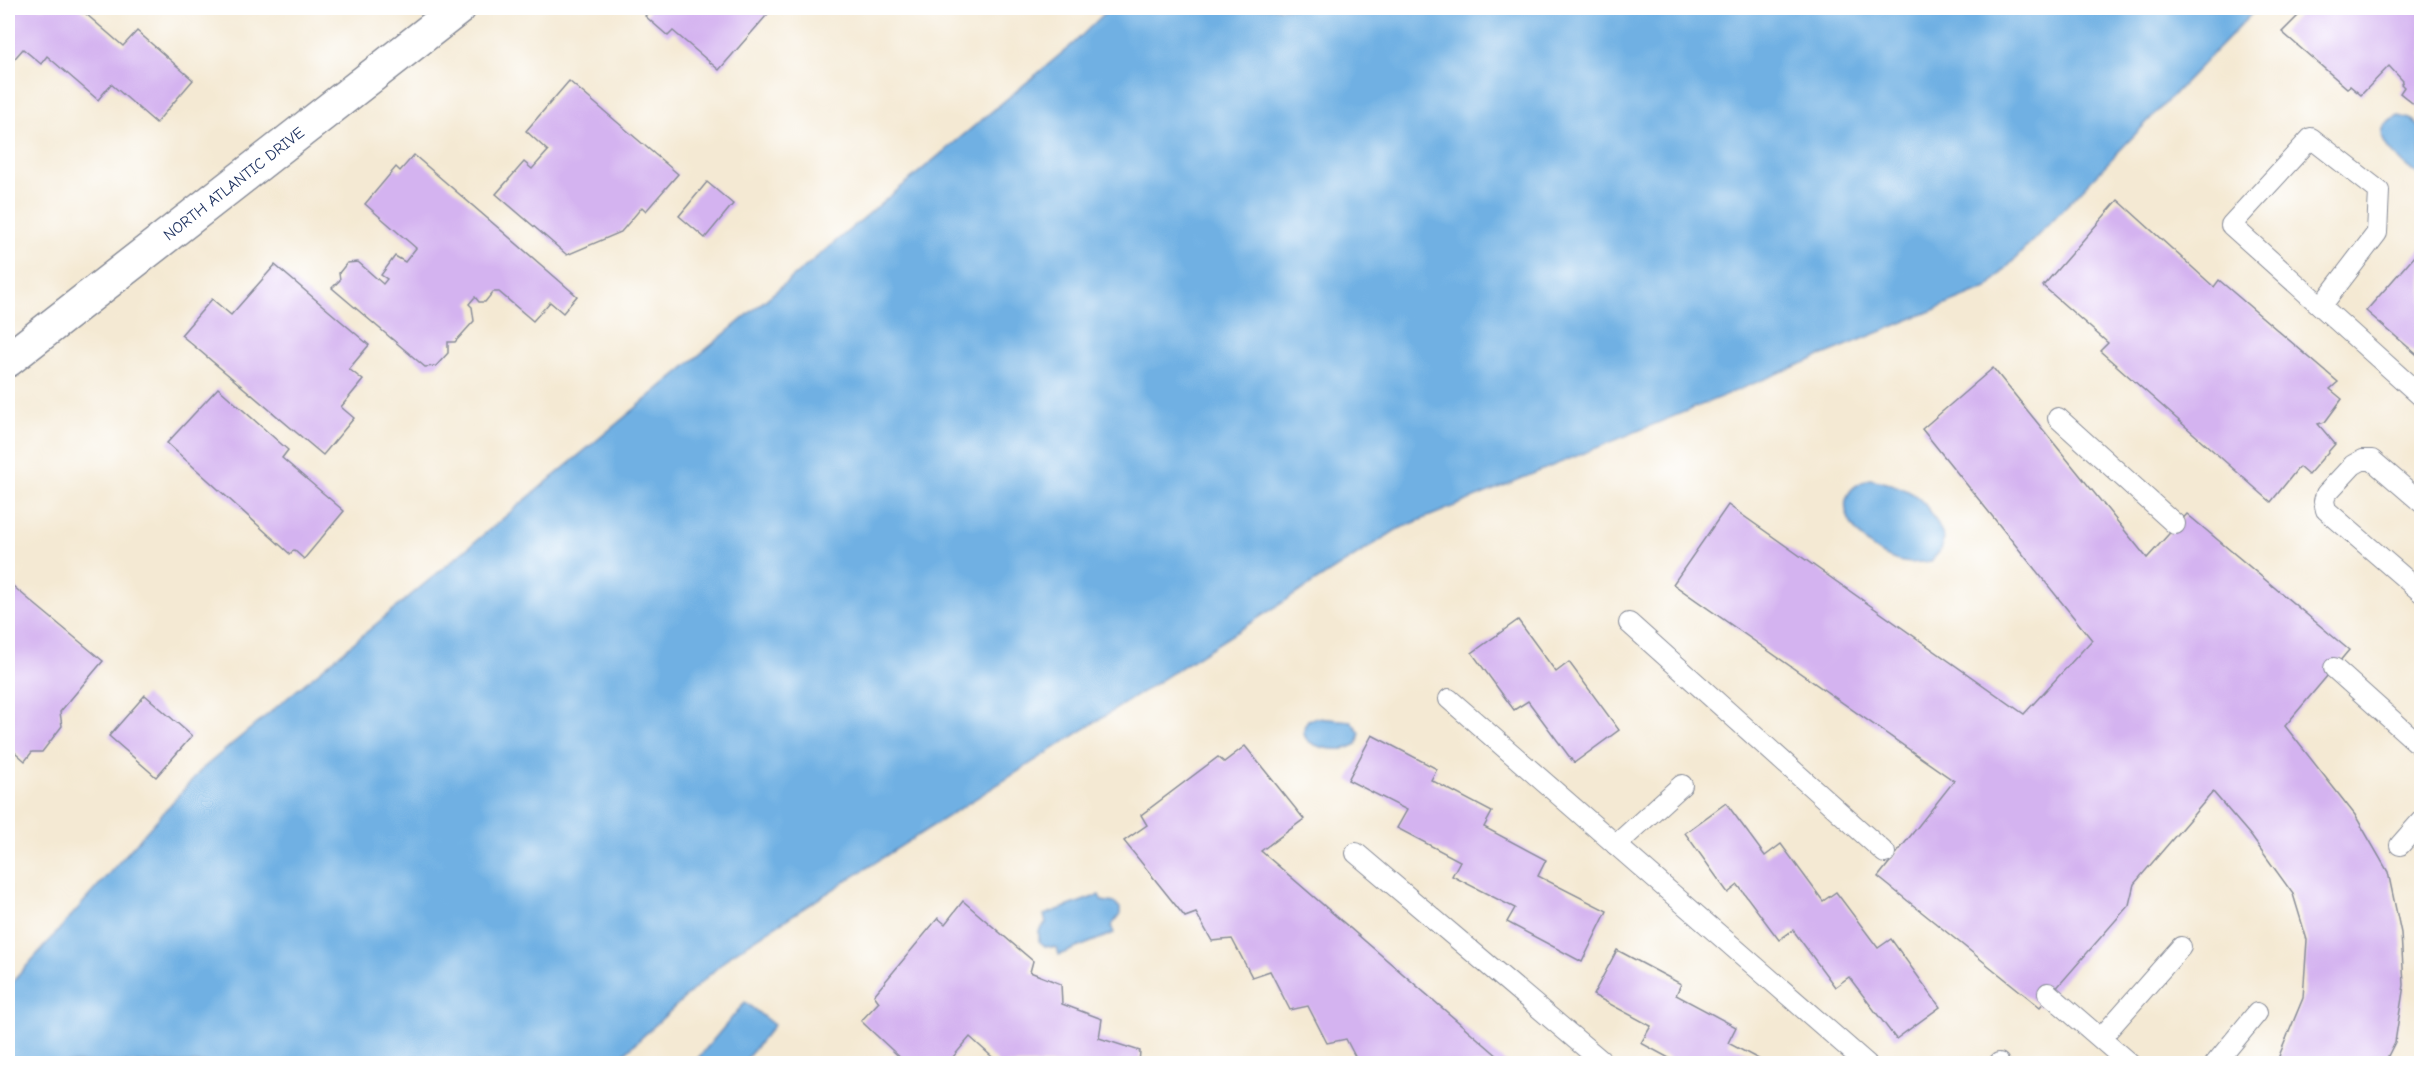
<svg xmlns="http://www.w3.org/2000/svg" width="2429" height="1071" viewBox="0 0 2429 1071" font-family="'Comic Neue',sans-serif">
<rect width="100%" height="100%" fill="#fff"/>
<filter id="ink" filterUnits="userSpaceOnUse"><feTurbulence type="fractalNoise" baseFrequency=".0167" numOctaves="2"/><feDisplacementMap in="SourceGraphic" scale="12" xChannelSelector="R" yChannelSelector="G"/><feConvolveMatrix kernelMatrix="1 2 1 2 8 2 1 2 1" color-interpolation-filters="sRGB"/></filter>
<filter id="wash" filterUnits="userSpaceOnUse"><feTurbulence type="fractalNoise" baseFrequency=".008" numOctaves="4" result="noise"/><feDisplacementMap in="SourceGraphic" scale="24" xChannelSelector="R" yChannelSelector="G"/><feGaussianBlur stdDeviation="1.35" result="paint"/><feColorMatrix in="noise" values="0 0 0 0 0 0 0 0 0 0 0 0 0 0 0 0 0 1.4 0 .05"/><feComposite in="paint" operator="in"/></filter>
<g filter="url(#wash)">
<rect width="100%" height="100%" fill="#f4e9d3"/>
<!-- water -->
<g fill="#6fb0e3" stroke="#4570a0" stroke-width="1.5">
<polygon points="1110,8 2257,8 1987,288 1396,530 732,954 614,1063 8,1063 8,987 202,769 1074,43"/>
<path d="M2399 116 2411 119 2421 127V177L2416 174C2399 160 2360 132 2399 116Z"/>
<path d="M1870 479C1912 487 1929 499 1944 539L1939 552 1931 561C1922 562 1912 564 1903 562 1867 556 1814 497 1870 479Z"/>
<path d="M1317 718 1351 721 1360 733 1357 744C1353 746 1347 749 1343 749 1325 751 1292 743 1308 720Z"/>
<polygon points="1099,895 1102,901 1115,903 1120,908 1120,915 1111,926 1114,933 1059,955 1057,948 1045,946 1039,941 1039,931 1046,923 1044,915"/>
<polygon points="745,1002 774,1025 743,1063 694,1063"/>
</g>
<g id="blocks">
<!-- building -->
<g fill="#d4b3f0">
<polygon points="8,8 79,8 123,46 137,31 193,80 156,123 111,84 98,100 47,56 41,64 23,49 9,65"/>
<polygon points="652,8 773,8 719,70 673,31 668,36 645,16"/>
<polygon points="2306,8 2313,8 2315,10 2318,8 2417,8 2422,11 2422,111 2400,93 2404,87 2401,84 2403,81 2389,66 2361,95 2350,86 2347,88 2282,32"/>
<polygon points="569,81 678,174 646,211 642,207 621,232 567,255 496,194 524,162 532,169 548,151 526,131"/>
<polygon points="8,100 14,106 8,114"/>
<polygon points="414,155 577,296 563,313 550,302 533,321 499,292 493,292 485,302 479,302 475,297 469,304 472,307 474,321 455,342 448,342 448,353 436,366 425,367 332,288 340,280 339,273 347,263 358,262 383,284 387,279 381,275 395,256 405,262 416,248 365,204 396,167 400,171"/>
<polygon points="707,182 733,204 705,238 679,216"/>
<polygon points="2118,200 2214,287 2219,280 2338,382 2330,389 2342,399 2325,422 2318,424 2335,444 2308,475 2299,467 2271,502 2100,351 2108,343 2043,286"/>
<polygon points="2422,247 2422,359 2366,311"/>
<polygon points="275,265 369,345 349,369 363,380 341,407 354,418 323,455 181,335 212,299 231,315"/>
<polygon points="1993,368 2147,558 2187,514 2349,650 2285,726 2355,815 2388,872 2401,933 2404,985 2395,1042 2384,1064 2290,1064 2279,1056 2303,998 2307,940 2293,894 2251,836 2213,792 2134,884 2129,905 2040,1007 1878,877 1954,781 1673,584 1728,505 2024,714 2092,640 1922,429"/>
<polygon points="218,388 288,450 282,458 344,511 304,559 294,550 290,554 167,443"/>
<polygon points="8,582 103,661 60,712 62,726 42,752 32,752 25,761 8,746"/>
<polygon points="1518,620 1556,672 1569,662 1619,730 1574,763 1528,701 1514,710 1472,653"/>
<polygon points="145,695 192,736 156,777 109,736"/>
<polygon points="1372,735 1437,769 1431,780 1492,812 1484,827 1546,860 1538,876 1607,911 1582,962 1507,922 1515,908 1452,876 1460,861 1397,828 1407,810 1348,780"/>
<polygon points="1245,746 1304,819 1261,851 1507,1064 1359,1064 1346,1039 1327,1043 1308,1006 1290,1010 1270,971 1252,977 1232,939 1212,941 1196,913 1185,917 1124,841 1147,825 1141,815 1218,757 1224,762"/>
<polygon points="1726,803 1765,856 1781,844 1823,901 1836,892 1878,948 1891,939 1940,1007 1896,1039 1849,977 1835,987 1793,930 1779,940 1738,885 1728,893 1685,833"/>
<polygon points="963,901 1033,961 1030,972 1061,984 1062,1004 1102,1019 1099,1038 1140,1051 1139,1064 1000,1064 970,1037 947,1064 907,1064 861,1021 879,1002 874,995 938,918 945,924"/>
<polygon points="1617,950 1681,984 1676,995 1736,1027 1728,1043 1768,1064 1680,1064 1641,1043 1651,1026 1593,995"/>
</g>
</g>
</g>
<g filter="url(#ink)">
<use href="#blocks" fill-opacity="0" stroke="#888c98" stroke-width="1.5"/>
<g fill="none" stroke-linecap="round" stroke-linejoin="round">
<!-- service casing -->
<g stroke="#888c98" stroke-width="22">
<g id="service">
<polyline points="2322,305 2377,233 2379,191 2311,138 2231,225 2422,397"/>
<polyline points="2058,418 2175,524"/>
<polyline points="2422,503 2372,460 2362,460 2353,465 2326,494 2324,501 2326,510 2422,593"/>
<polyline points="1629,623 1885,853"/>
<polyline points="2334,668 2422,747"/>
<polyline points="1449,699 1867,1064"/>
<polyline points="1616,845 1682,785"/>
<polyline points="2400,845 2422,820"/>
<polyline points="1356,853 1605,1064"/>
<polyline points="2048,993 2130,1064"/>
<polyline points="2101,1038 2181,947"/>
<polyline points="1999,1064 1999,1063"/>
<polyline points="2215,1064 2257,1013"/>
</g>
</g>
<!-- minor casing -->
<g stroke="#888c98" stroke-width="36">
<polyline id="minor" points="8,360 459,8"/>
</g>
<!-- service -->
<use href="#service" stroke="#fff" stroke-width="20"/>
<!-- minor -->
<use href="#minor" stroke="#fff" stroke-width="33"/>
</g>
</g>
<g text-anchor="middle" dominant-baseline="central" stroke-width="6" stroke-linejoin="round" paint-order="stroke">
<!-- street labels -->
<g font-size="16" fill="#1b2f5e" stroke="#fff">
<text transform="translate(234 184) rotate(-38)">NORTH ATLANTIC DRIVE</text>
</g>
</g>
<!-- margin -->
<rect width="2429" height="1071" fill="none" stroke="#fff" stroke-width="30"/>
</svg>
